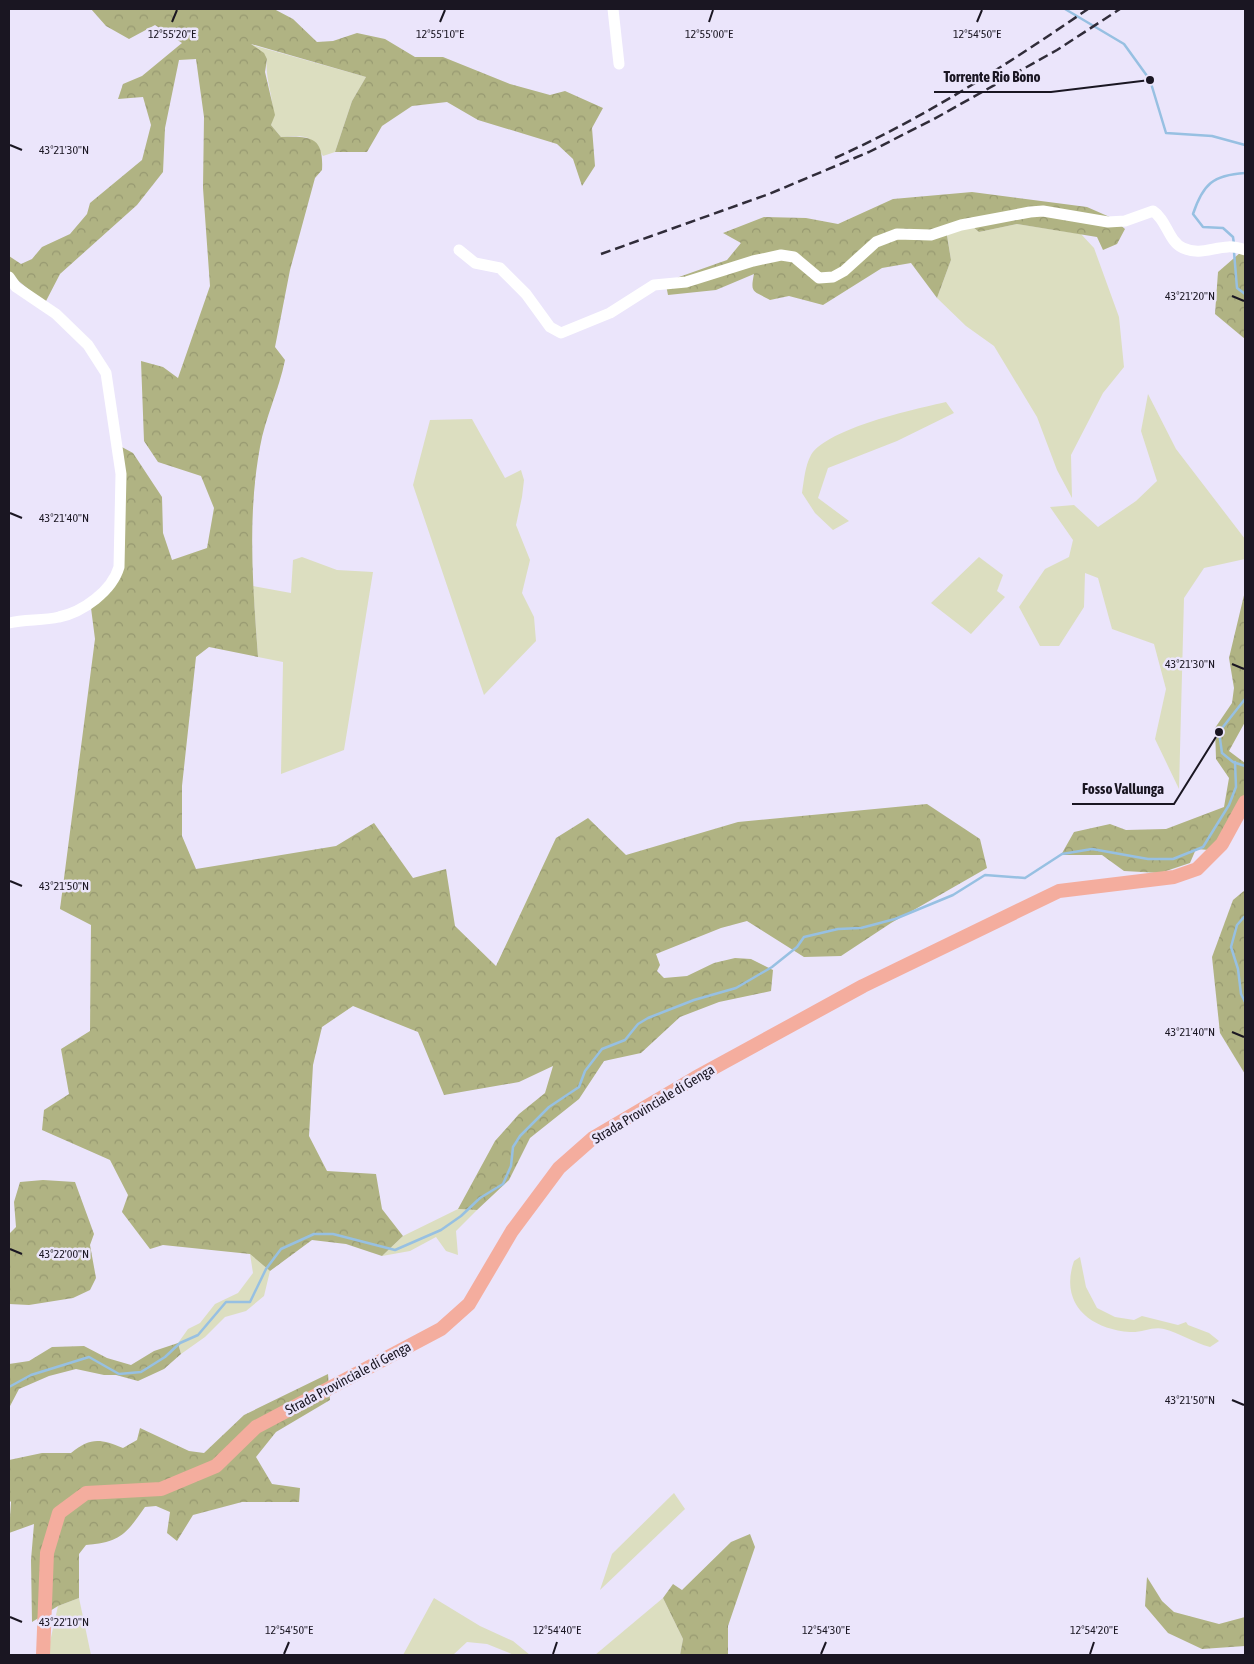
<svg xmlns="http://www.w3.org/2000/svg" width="1254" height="1664" viewBox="0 0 1254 1664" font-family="'Asap Condensed',sans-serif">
<defs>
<pattern id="forest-crowns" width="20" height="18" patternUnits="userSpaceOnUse" patternTransform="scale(1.25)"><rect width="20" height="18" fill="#b0b383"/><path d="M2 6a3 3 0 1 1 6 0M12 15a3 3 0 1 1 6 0" fill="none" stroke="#979971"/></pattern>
</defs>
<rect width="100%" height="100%" fill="#ebe5fb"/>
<!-- grass -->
<g fill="#dcdec0">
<path d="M249 44 366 77 352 101 335 152 323 156C310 133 306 136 281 137L271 125C278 105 264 82 267 59Z"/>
<polygon points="967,222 979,232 1017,224 1081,234 1094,248 1119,317 1124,367 1103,393 1071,455 1072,498 1057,470 1037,417 994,346 966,326 937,298 951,260 946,228"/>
<polygon points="1148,394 1176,449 1245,539 1245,559 1204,568 1184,598 1179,789 1155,739 1166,689 1154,644 1112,629 1098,578 1085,573 1084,607 1059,646 1040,646 1019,607 1045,569 1069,557 1073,540 1050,507 1074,505 1098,527 1136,501 1157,481 1141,431"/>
<path d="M946 402 954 413 897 441 828 468 818 498 849 521 833 530 815 513 802 493C804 480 805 466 811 455 828 428 915 409 946 402Z"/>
<polygon points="472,419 505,478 521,470 524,480 522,497 516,525 530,560 522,593 534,617 536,641 484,695 413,485 430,420"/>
<polygon points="302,557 337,570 373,572 344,750 281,774 283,662 258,657 253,586 291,593 293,560"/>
<polygon points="979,557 1003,575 997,591 1005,597 971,634 931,603"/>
<polygon points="458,1209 477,1210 456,1231 458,1255 446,1251 436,1237 410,1251 382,1256 403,1236"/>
<polygon points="250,1254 270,1271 264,1296 246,1311 225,1317 205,1337 181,1354 178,1343 188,1329 200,1323 215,1304 238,1293 253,1273"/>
<path d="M1080 1257 1086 1287 1097 1308 1115 1317 1134 1320 1142 1316 1178 1325 1186 1322 1188 1325 1209 1333 1219 1341 1210 1347C1194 1343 1180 1333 1164 1329 1153 1326 1141 1333 1130 1332 1090 1329 1059 1304 1074 1261Z"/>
<polygon points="674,1493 685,1509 600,1590 612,1554"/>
<polygon points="79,1598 91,1655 47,1655 58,1606"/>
<polygon points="434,1598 480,1626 513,1641 530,1655 514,1655 487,1644 467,1642 453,1655 403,1655"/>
<polygon points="663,1598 683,1639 680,1655 595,1655"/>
</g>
<!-- forest -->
<g fill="url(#forest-crowns)">
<path d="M91 9H274L293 19 317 42 333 41 357 33 385 39 415 57H443L510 84 550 95 565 91 603 108 592 128 595 166 582 186 573 159 557 144 478 120 447 102 412 106 382 126 367 152H335L352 101 366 77 251 44 264 53 267 59 265 72 275 115 271 125 281 137C310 136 324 136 322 170L315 178 290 270 275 347 285 360C279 390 265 418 260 447 247 517 253 587 258 657L209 647 196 657 182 786V836L196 869 336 846 374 823 413 878 446 869 455 926 496 966 556 838 588 818 626 855 738 822 927 804 980 839 987 868 891 923 841 956 804 957 747 921 721 928 656 954 660 965 657 971 664 978 687 976 714 963 735 958 751 959 773 970 771 991 719 1002 680 1017 641 1053 604 1061 579 1099 530 1138 509 1180 477 1210 458 1209 495 1141 519 1114 545 1093 553 1066 519 1082 444 1095 418 1032 353 1006 322 1027 313 1065 309 1136 327 1171 376 1174 382 1209 403 1236 382 1256 346 1244 312 1240 270 1271 250 1254 163 1245 150 1249 122 1212 128 1195 110 1160 42 1130 44 1110 69 1094 61 1049 90 1031 91 925 60 909 95 639 91 608 113 586 120 446 133 453 162 497 163 533 172 560 207 548 214 508 201 476 158 462 144 441 141 361 163 367 178 378 210 286 203 188 204 117 196 59 179 60 165 128 163 172 137 205 60 274 45 303 9 273V256L21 264 32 259 42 247 70 234 87 214 90 203 142 160 151 125 143 97 118 99 123 84 142 76 182 43 155 25 129 39 106 26Z"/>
<path d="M972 192 1087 207 1112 218 1125 229 1117 244 1103 250 1097 237 1017 224 979 232 967 222 946 229 951 260 937 298 911 263 882 268 823 305 789 296 770 300C753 290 750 294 754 274L716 290 668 295 666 285 679 277 727 260 741 243 723 233 764 217 806 218 838 224 893 199Z"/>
<polygon points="1241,252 1245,255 1245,339 1215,314 1218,272"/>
<polygon points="1245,591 1245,722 1229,751 1245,763 1245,799 1218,845 1209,850 1196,849 1190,863 1160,873 1124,871 1102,855 1061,855 1074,832 1110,824 1126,830 1166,829 1224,807 1229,778 1216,759 1215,728 1232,703 1234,688 1229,658"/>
<polygon points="1245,890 1245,1074 1220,1033 1212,957 1233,900"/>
<polygon points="43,1180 75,1182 94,1234 90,1245 96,1278 90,1290 73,1298 29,1305 9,1304 9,1234 16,1227 14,1202 20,1182"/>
<polygon points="178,1343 181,1354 164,1369 138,1381 116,1375 104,1375 76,1369 49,1376 19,1389 9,1408 9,1364 29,1361 52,1347 84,1346 107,1358 131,1365 154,1351"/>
<path d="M328 1374 330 1400 276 1432 256 1457 272 1484 300 1488 299 1502H242L193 1515 177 1541 167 1533 170 1512 156 1506 145 1507C126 1534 121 1542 86 1545L79 1554V1598L58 1606 32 1622 31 1560 34 1524 9 1533 11 1502 9 1500V1460L42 1453H71C91 1437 100 1439 123 1448L137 1440 140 1428 189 1451 204 1453 244 1415Z"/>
<polygon points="750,1534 755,1547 728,1626 728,1655 680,1655 683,1639 663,1598 673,1584 682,1590 731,1542"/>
<polygon points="1147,1577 1162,1601 1174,1612 1219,1624 1245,1617 1245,1646 1202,1649 1168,1633 1145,1606"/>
</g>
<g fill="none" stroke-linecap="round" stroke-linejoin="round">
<!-- stream -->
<g stroke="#97c0e2" stroke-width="2.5">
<polyline points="1065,9 1124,44 1150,80 1166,133 1212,136 1245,145"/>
<path d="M1234 244 1233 237 1223 228 1203 227 1193 214C1203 184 1213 175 1245 173"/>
<polyline points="1234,252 1237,288 1245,294"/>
<polyline points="1245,699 1219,732 1222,753 1233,762 1245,766"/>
<polyline points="1245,916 1237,925 1231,947 1238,969 1241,994 1245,1002"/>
<polyline points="9,1387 31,1375 89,1357 119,1374 141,1372 165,1357 180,1343 198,1335 226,1302 250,1302 266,1269 281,1249 314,1234 333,1234 395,1250 441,1230 461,1216 480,1198 503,1184 511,1166 513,1147 520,1136 549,1107 579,1087 585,1071 602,1049 625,1040 638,1024 648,1018 694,1000 736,988 772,967 797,947 804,937 838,929 861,928 895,919 953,895 985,875 1025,878 1062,854 1092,849 1148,859 1173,859 1203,847 1229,805 1236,787 1235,762"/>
</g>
<!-- minor -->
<g stroke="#fff" stroke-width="11">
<polyline points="613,9 619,64"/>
<path d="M459 250 475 263 500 268 526 294 550 327 561 333 610 313 654 285 686 282 753 261 781 255 794 257 819 278 833 277 844 271 876 242 897 234 931 235 961 225 1030 212 1043 211 1108 222 1125 221 1153 211C1167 220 1168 241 1183 248 1205 258 1221 240 1245 250"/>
<path d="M9 277 16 287 56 314 88 345 106 373 121 474 119 567C112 591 83 612 59 617 42 621 25 619 9 623"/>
</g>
<!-- major -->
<polyline stroke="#f4ad9e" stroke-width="14" points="43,1655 47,1553 59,1513 86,1493 161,1489 216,1466 256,1427 441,1329 469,1304 512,1231 559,1168 593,1138 695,1078 863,986 1059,891 1174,877 1197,869 1222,844 1245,802"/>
<!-- rail -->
<g stroke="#302c39" stroke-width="2.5" stroke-dasharray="10 5" stroke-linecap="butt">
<path d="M835 158C924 118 1008 64 1088 9"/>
<polyline points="601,254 769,194 869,152 934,119 1057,50 1120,9"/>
</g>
</g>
<!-- ticks -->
<path fill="none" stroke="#1a1622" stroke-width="2" d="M172 22 177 10M440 22 445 10M709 22 713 10M977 22 982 10M10 145 22 150M1232 296 1244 301M10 513 22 518M1232 664 1244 669M10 881 22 886M1232 1032 1244 1037M10 1249 22 1254M1232 1400 1244 1405M10 1617 22 1622M284 1654 289 1642M553 1654 557 1642M821 1654 826 1642M1090 1654 1094 1642"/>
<g text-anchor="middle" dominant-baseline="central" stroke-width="5" stroke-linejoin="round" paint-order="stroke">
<!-- street labels -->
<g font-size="14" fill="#1a1622" stroke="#ebe5fb">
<text transform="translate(653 1104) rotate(-31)">Strada Provinciale di Genga</text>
<text transform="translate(348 1378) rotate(-28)">Strada Provinciale di Genga</text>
</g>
</g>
<g font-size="12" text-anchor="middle" fill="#1a1622" stroke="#ebe5fb" stroke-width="5" stroke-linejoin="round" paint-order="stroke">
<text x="172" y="38">12°55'20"E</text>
<text x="440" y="38">12°55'10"E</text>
<text x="709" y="38">12°55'00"E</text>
<text x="977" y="38">12°54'50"E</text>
<text x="64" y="154">43°21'30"N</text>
<text x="1190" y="300">43°21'20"N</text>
<text x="64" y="522">43°21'40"N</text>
<text x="1190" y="668">43°21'30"N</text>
<text x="64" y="890">43°21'50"N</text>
<text x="1190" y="1036">43°21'40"N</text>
<text x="64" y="1258">43°22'00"N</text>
<text x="1190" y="1404">43°21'50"N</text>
<text x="64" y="1626">43°22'10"N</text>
<text x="289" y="1634">12°54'50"E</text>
<text x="557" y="1634">12°54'40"E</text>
<text x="826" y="1634">12°54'30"E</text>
<text x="1094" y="1634">12°54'20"E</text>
</g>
<!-- callouts -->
<path fill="none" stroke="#1a1622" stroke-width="2" d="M1150 80L1051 92H934M1219 732L1174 804H1072"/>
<g fill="#1a1622" stroke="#ebe5fb" stroke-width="2">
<circle cx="1150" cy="80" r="5"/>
<circle cx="1219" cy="732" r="5"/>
</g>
<g font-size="15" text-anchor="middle" font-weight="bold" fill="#1a1622" stroke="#ebe5fb" stroke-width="5" stroke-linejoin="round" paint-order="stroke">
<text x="992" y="82">Torrente Rio Bono</text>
<text x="1123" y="794">Fosso Vallunga</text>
</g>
<!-- border -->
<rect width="1254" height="1664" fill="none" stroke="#1a1622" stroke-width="20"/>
</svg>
